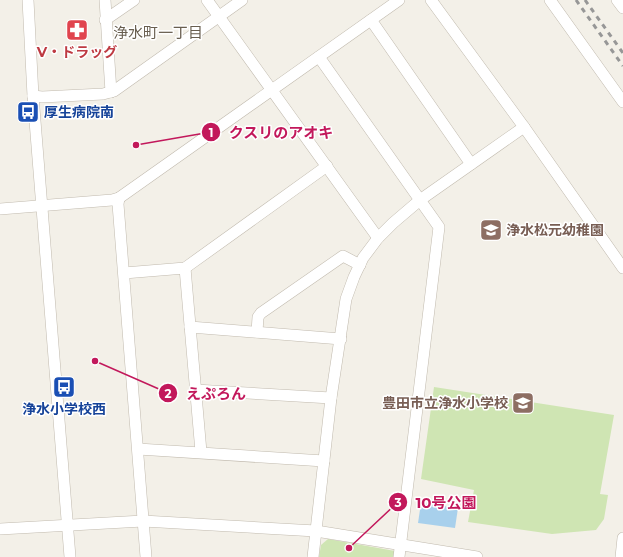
<svg xmlns="http://www.w3.org/2000/svg" width="623" height="557" viewBox="0 0 623 557" font-family="Montserrat,'Noto Sans JP',sans-serif">
<rect width="100%" height="100%" fill="#f3f0e8"/>
<!-- green -->
<g fill="#cfe5b3">
<polygon points="434,387 614,415 600,494 608,495 604,519 596,530 552,534 468,522 474,490 421,479"/>
<polygon points="328,539 395,551 395,557 319,557 321,545"/>
</g>
<!-- water -->
<polygon fill="#a8d0ec" points="421,503 458,508 455,528 418,523"/>
<g fill="none" stroke-linecap="round" stroke-linejoin="round">
<!-- minor casing -->
<g stroke="#c1baae" stroke-width="12">
<g id="minor">
<polyline points="28,0 33,96 70,557"/>
<polyline points="105,0 111,92"/>
<polyline points="207,0 378,238"/>
<polyline points="431,0 524,127 623,268"/>
<polyline points="550,0 623,102"/>
<polyline points="617,0 623,8"/>
<polyline points="105,20 134,0"/>
<polyline points="371,20 471,164"/>
<polyline points="319,57 439,227 399,557"/>
<polyline points="33,96 42,97 103,94 114,91 242,0"/>
<polyline points="119,198 118,204 146,557"/>
<polyline points="0,209 112,200 119,198 399,0"/>
<polyline points="185,268 201,452"/>
<polyline points="124,273 185,268 327,166"/>
<polyline points="190,327 341,339"/>
<polyline points="257,332 258,317 261,313 343,256 360,265"/>
<polyline points="195,390 331,398"/>
<polyline points="138,449 324,461"/>
<polyline points="0,529 143,521 316,531 477,557"/>
<polyline points="313,557 331,398 346,299 354,277 363,258 378,238 393,223 420,200 524,127"/>
<polyline points="621,557 623,538"/>
</g>
</g>
<!-- minor -->
<use href="#minor" stroke="#fff" stroke-width="11"/>
<!-- rail -->
<g stroke="#979797" stroke-width="3" stroke-dasharray="5 5" stroke-linecap="butt">
<polyline points="576,0 623,66"/>
<polyline points="585,0 623,53"/>
</g>
</g>
<!-- icons -->
<defs>
<g id="pharmacy-square" transform="scale(1.15)"><rect x="-9" y="-9" width="18" height="18" rx="4" fill="#e0444e" stroke="#fff"/><path d="M-2-6h4v4h4v4h-4v4h-4v-4h-4v-4h4Z" fill="#fff"/></g>
<g id="bus-square" transform="scale(1.15)"><rect x="-9" y="-9" width="18" height="18" rx="4" fill="#1a4fb4" stroke="#fff"/><path d="M-5-6H5V4H4V6H2V4H-2V6H-4V4H-5ZM-3.5-4V0h7V-4ZM-3.5 1.2v1.5H-2V1.2ZM2 1.2v1.5H3.5V1.2Z" fill="#fff"/></g>
<g id="school-square" transform="scale(1.15)"><rect x="-9" y="-9" width="18" height="18" rx="4" fill="#8d6e63" stroke="#fff"/><path d="M0-5L7-2L0 1L-7-2ZM-4 1L0 2.5L4 1V4Q0 6-4 4Z" fill="#fff"/></g>
</defs>
<g fill-rule="evenodd">
<use href="#pharmacy-square" x="77" y="30"/>
<use href="#bus-square" x="28" y="112"/>
<use href="#school-square" x="491" y="230"/>
<use href="#bus-square" x="64" y="387"/>
<use href="#school-square" x="523" y="403"/>
</g>
<g text-anchor="middle" dominant-baseline="central" stroke-width="3" stroke-linejoin="round" paint-order="stroke">
<!-- health labels -->
<g font-size="14" font-weight="bold" fill="#be3a42" stroke="#fff">
<text x="77" y="52">V・ドラッグ</text>
</g>
<!-- transit labels -->
<g font-size="14" font-weight="bold" fill="#164399" stroke="#fff" text-anchor="start">
<text x="44" y="112">厚生病院南</text>
<text x="64" y="409" text-anchor="middle">浄水小学校西</text>
</g>
<!-- education labels -->
<g font-size="14" font-weight="bold" fill="#785e54" stroke="#fff" text-anchor="start">
<text x="506" y="230">浄水松元幼稚園</text>
<text x="508" y="403" text-anchor="end">豊田市立浄水小学校</text>
</g>
<!-- neighbourhood labels -->
<g font-size="15" fill="#685e4f" stroke="#fff">
<text x="158" y="32">浄水町一丁目</text>
</g>
</g>
<!-- callouts -->
<path fill="none" stroke="#c2185b" stroke-width="1.5" d="M136 145L211 132M95 361L168 393M349 548L398 502"/>
<g fill="#c2185b" stroke="#fff" stroke-width="1.5">
<circle cx="136" cy="145" r="4"/>
<circle cx="95" cy="361" r="4"/>
<circle cx="349" cy="548" r="4"/>
<circle cx="211" cy="132" r="10"/>
<circle cx="168" cy="393" r="10"/>
<circle cx="398" cy="502" r="10"/>
</g>
<g font-size="12" text-anchor="middle" font-weight="bold" fill="#fff">
<text x="211" y="137">1</text>
<text x="168" y="398">2</text>
<text x="398" y="507">3</text>
</g>
<g font-size="15" text-anchor="middle" font-weight="bold" fill="#c2185b" stroke="#fff" stroke-width="3" stroke-linejoin="round" paint-order="stroke">
<text x="281" y="138">クスリのアオキ</text>
<text x="216" y="399">えぷろん</text>
<text x="446" y="508">10号公園</text>
</g>
</svg>
